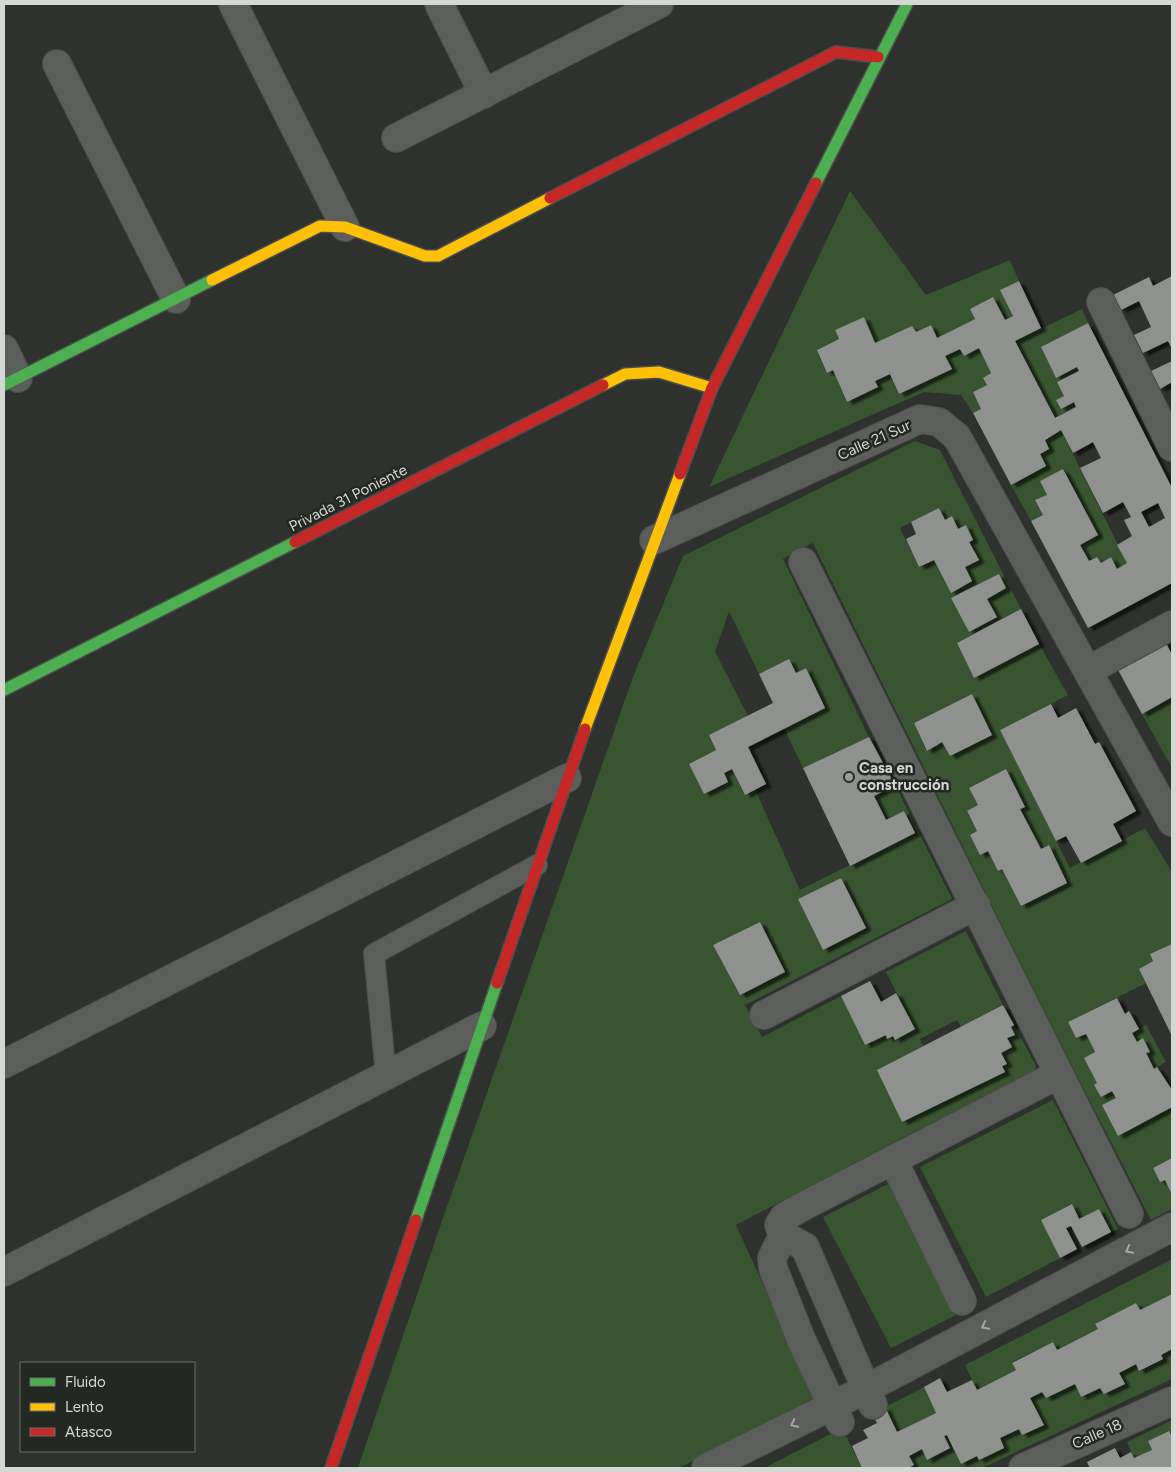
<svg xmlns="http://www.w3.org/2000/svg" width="1176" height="1472" viewBox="0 0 1176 1472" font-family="Figtree,sans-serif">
<defs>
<filter id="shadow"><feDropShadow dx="5.5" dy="3" stdDeviation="1" flood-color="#0009"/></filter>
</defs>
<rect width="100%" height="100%" fill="#2e312d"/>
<!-- green -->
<g fill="#385430" fill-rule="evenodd">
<polygon points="850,191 926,295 1010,260 1019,281 1001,290 1013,316 1005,320 993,297 970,309 975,319 937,338 931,325 916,332 875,343 864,317 835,330 839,339 817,350 827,373 833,370 847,402 878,388 875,381 890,374 899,394 951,369 945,356 960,349 964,356 979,348 991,373 983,378 987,385 973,392 981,409 973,413 961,395 924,392 709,487"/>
<polygon points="1082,309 1088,323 1041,347 1056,378 1077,367 1079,371 1057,382 1064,396 1057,400 1061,409 1074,402 1076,407 1055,418 1015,341"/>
<polygon points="1061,430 1127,563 1117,569 1111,557 1101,563 1097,557 1089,561 1080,545 1098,535 1064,469 1040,481 1047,495 1035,501 1043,515 1031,521 1011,485 1040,454 1049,449 1045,440"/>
<path d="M915 441 940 450 1021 609 957 643 974 678 1039 644 1068 695 1000 730 1070 868 1145 828 1172 872V944L1150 954 1153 961 1139 969 1146 983 1068 1022 1076 1038 1086 1034 1116 1098 1102 1105 1118 1136 1172 1107V1158L1153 1168 1160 1182 1165 1180 1172 1195V1209L1151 1220 1053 1029 813 543 783 559 869 737 803 768 784 728 825 708 806 668 796 673 789 659 759 674 729 611 715 652 748 716 709 735 716 750 689 764 704 794 728 782 724 773 732 769 744 794 755 789 800 890 914 833 904 811 886 820 874 796 895 785 952 899 745 1005 762 1037 841 996 865 1045 886 1035 887 1039 893 1036 895 1040 915 1029 886 972 966 931 1003 1005 961 1027 957 1020 920 1039 923 1046 878 1070 902 1122 1004 1072 1002 1066 1007 1064 1001 1053 1012 1047 1007 1038 1014 1035 1011 1027 1014 1025 1036 1066 1035 1072 908 1135 736 1225 815 1397 679 1468H358L443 1218 633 677 683 556ZM939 508 945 520 952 516 958 529 966 525 973 540 969 542 978 560 965 567 972 581 951 592 934 560 919 567 900 528ZM999 575 1006 588 987 599 997 617 969 632 952 598ZM972 694 992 735 950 756 942 742 926 750 914 723ZM1006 769 1025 806 1020 809 1041 849 1049 845 1067 883 1021 906 1002 869 998 870 988 851 980 854 970 835 977 831 967 812 978 805 969 788ZM841 878 866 928 823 950 798 899ZM760 922 785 972 740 994 713 945Z"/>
<polygon points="1172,697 1172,768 1142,714"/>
<polygon points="1146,1025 1166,1062 1154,1069 1146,1053 1150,1051 1143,1038 1137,1042 1132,1033"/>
<polygon points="1053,1100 1118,1229 1111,1232 1099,1210 1079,1219 1071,1204 1042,1220 1060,1258 986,1297 920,1167"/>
<polygon points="888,1184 956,1315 891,1348 823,1217"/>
<polygon points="1172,1259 1172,1294 1140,1310 1136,1303 1095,1324 1098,1329 1057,1350 1053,1342 1012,1362 1016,1370 977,1390 965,1365"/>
<polygon points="1172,1349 1172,1379 982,1468 908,1468 914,1465 909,1456 922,1449 928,1460 950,1448 944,1436 947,1435 961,1464 977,1456 979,1460 1000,1438 1019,1429 1022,1435 1043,1426 1030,1398 1042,1392 1046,1398 1075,1384 1081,1397 1100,1388 1104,1394 1124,1384 1119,1373 1136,1364 1140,1371 1163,1360 1161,1355"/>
<polygon points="924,1387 936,1413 897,1432 885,1407"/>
<polygon points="1172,1420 1172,1438 1168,1431 1148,1441 1152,1451 1134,1458 1127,1442"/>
<polygon points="842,1428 862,1468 764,1468"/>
</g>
<!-- building -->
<g fill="#8e918d" fill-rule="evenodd" filter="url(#shadow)">
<polygon points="1172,276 1172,349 1168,341 1143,353 1134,335 1151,327 1139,301 1121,310 1113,295 1149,277 1153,286"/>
<path d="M1019 281 1041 328 1015 341 1055 418 1076 407 1074 402 1061 409 1056 400 1064 396 1057 382 1079 371 1077 367 1056 378 1041 347 1088 323 1172 488V583L1088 628 1031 521 1043 515 1035 500 1047 495 1040 481 1063 469 1098 535 1080 545 1089 561 1097 557 1101 563 1111 557 1117 569 1127 563 1117 545 1132 536 1124 520 1131 517 1123 502 1103 513 1080 468 1101 458 1093 442 1073 453 1061 430 1045 440 1049 449 1040 454 1046 466 1011 485 973 413 981 409 973 392 987 385 983 378 991 373 979 348 964 356 960 349 945 356 952 369 899 394 890 374 875 381 878 387 847 402 833 370 827 373 817 350 839 339 835 330 864 317 875 343 912 326 916 332 931 325 937 338 975 319 970 309 993 297 1005 320 1013 316 1000 290ZM1158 503 1165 518 1149 527 1141 512Z"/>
<polygon points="1172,361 1172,382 1160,389 1151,371"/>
<polygon points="939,508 945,520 952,516 958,529 966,525 973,540 969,542 979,560 965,567 972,581 951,593 934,560 919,567 906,539 916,534 911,522"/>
<polygon points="999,574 1006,588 987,599 997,617 969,632 951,598"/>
<polygon points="1021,609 1039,644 974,678 957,643"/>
<polygon points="1165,641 1172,655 1172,697 1142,714 1117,668"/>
<polygon points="789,659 796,673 806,668 825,708 748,747 766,784 745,795 732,769 724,773 728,782 704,794 689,764 716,750 709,735 773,703 759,674"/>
<polygon points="972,694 992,735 950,756 942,742 927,751 914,723"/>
<polygon points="1051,704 1058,718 1076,708 1095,744 1099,742 1136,811 1113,824 1122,841 1081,863 1066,836 1056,841 1000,730"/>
<polygon points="869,737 895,785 874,796 886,820 904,811 915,833 850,866 803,768"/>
<polygon points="1006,769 1025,807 1020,809 1041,849 1049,845 1067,883 1021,906 1002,869 998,871 988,851 980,855 970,835 977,831 967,811 978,805 969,788"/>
<polygon points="841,878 866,928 823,950 798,899"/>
<polygon points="760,922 785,972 740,995 713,945"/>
<polygon points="1172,944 1172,1036 1139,969 1153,961 1150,954"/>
<polygon points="870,981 881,1002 896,993 915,1029 895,1040 893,1036 887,1039 886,1035 865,1045 841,996"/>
<polygon points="1117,998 1125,1014 1129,1011 1139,1029 1132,1033 1137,1042 1143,1038 1150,1052 1146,1053 1154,1069 1157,1067 1172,1090 1172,1107 1118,1136 1102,1105 1116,1098 1112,1091 1101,1097 1094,1085 1097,1083 1084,1058 1095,1052 1086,1034 1076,1038 1068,1022"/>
<polygon points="1003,1005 1014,1025 1011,1027 1015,1035 1007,1038 1012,1047 1001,1053 1007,1064 1002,1066 1005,1072 902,1122 877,1070"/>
<polygon points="1172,1158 1172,1195 1165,1180 1160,1182 1153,1168"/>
<polygon points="1072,1204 1079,1219 1099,1209 1111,1232 1082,1247 1071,1226 1066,1228 1077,1249 1060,1258 1041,1220"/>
<polygon points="1172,1294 1172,1349 1161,1355 1163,1359 1139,1371 1136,1364 1119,1373 1125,1384 1104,1394 1100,1388 1081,1397 1075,1384 1046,1398 1042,1392 1030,1398 1044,1425 1022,1435 1019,1429 1000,1438 1004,1448 979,1460 977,1456 961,1464 947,1435 944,1436 950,1448 927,1460 922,1449 909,1456 914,1465 908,1468 862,1468 852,1446 868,1438 863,1430 877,1423 872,1413 885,1407 897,1432 936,1413 924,1387 940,1378 947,1392 972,1380 977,1390 1016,1370 1012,1363 1053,1342 1057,1350 1098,1329 1095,1324 1136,1303 1140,1310"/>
<polygon points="1169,1431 1172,1438 1172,1468 1090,1468 1087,1462 1115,1448 1120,1458 1131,1452 1134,1458 1152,1450 1148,1441"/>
</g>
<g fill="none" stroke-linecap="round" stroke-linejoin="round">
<!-- lane casing -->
<g stroke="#4c4e4b" stroke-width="22">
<polyline id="lane" points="386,1076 374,954 537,865"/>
</g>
<!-- street casing -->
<g stroke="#4c4e4b" stroke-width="30">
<g id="street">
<polyline points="233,4 345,227"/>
<polyline points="439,4 484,94"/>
<polyline points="57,64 176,299"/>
<polyline points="396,138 659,4"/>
<polyline points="1101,302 1172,447"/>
<polyline points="4,349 18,378"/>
<polyline points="654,540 920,419 939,422 957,437 1172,822"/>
<polyline points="803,562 1129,1214"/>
<polyline points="1089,670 1172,625"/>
<polyline points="764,1015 976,905"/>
<polyline points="4,1064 567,778"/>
<polyline points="893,1160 962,1301"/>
<polyline points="783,1235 772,1258 773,1268 801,1339 840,1422"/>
<polyline points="4,1272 482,1026"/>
<polyline points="873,1405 805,1247 783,1235 779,1225 784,1217 802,1207 1059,1074"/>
<polyline points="706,1468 866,1389 1172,1227"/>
<polyline points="1023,1468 1172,1401"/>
</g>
</g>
<!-- fast casing -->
<g stroke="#4c4e4b" stroke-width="14">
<g id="fast">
<polyline points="816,183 907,4"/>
<polyline points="4,385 212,280"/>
<polyline points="4,690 295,542"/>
<polyline points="416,1220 497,983"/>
</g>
</g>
<!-- slow casing -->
<g stroke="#4c4e4b" stroke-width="14">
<g id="slow">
<polyline points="212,280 320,226 345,227 425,256 438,256 550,198"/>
<polyline points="603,385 625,374 659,372 712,388"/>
<polyline points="585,729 680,474"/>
</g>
</g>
<!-- jam casing -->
<g stroke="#4c4e4b" stroke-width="14">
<g id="jam">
<polyline points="550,198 836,52 878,57"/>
<polyline points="680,474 712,388 816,183"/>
<polyline points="295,542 603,385"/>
<polyline points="497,983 585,729"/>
<polyline points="331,1468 416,1220"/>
</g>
</g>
<!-- lane -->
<use href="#lane" stroke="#5c5e5b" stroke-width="20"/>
<!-- street -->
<use href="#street" stroke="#5c5e5b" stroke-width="28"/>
<!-- fast -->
<use href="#fast" stroke="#4caf50" stroke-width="11"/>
<!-- slow -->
<use href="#slow" stroke="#ffc107" stroke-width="11"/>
<!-- jam -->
<use href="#jam" stroke="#c62828" stroke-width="11"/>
</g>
<!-- one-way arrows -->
<defs><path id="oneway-chevron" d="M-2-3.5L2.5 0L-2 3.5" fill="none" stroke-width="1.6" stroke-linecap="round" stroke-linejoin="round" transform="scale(1.25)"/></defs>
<g stroke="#a5a7a4">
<use href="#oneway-chevron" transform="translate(1129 1250) rotate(152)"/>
<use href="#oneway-chevron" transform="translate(985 1326) rotate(152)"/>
<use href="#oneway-chevron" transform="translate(794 1424) rotate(154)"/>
</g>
<!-- markers -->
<circle fill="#9b9d9a" stroke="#242822" stroke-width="2" cx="849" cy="777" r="5"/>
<g text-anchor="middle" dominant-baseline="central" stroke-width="5" stroke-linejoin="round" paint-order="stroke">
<!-- street labels -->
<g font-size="15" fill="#d5d7d4" stroke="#242822">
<text transform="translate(874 440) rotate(-24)">Calle 21 Sur</text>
<text transform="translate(348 498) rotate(-27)">Privada 31 Poniente</text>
<text transform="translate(1097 1434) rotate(-24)">Calle 18</text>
</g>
<!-- poi labels -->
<g font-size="15" font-weight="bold" fill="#d5d7d4" stroke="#242822" text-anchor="start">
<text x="859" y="768">Casa en<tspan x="859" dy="17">construcción</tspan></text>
</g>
</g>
<!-- border -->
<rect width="1176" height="1472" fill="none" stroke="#d5d7d4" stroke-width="10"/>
<!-- legend -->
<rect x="20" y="1362" width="175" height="90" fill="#242822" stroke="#6b6e69"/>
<rect x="30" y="1378" width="25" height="8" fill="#4caf50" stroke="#6b6e69"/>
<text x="65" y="1387" font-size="15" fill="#d5d7d4">Fluido</text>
<rect x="30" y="1403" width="25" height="8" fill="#ffc107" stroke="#6b6e69"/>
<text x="65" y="1412" font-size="15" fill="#d5d7d4">Lento</text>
<rect x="30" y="1428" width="25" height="8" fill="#c62828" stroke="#6b6e69"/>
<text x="65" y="1437" font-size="15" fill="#d5d7d4">Atasco</text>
</svg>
